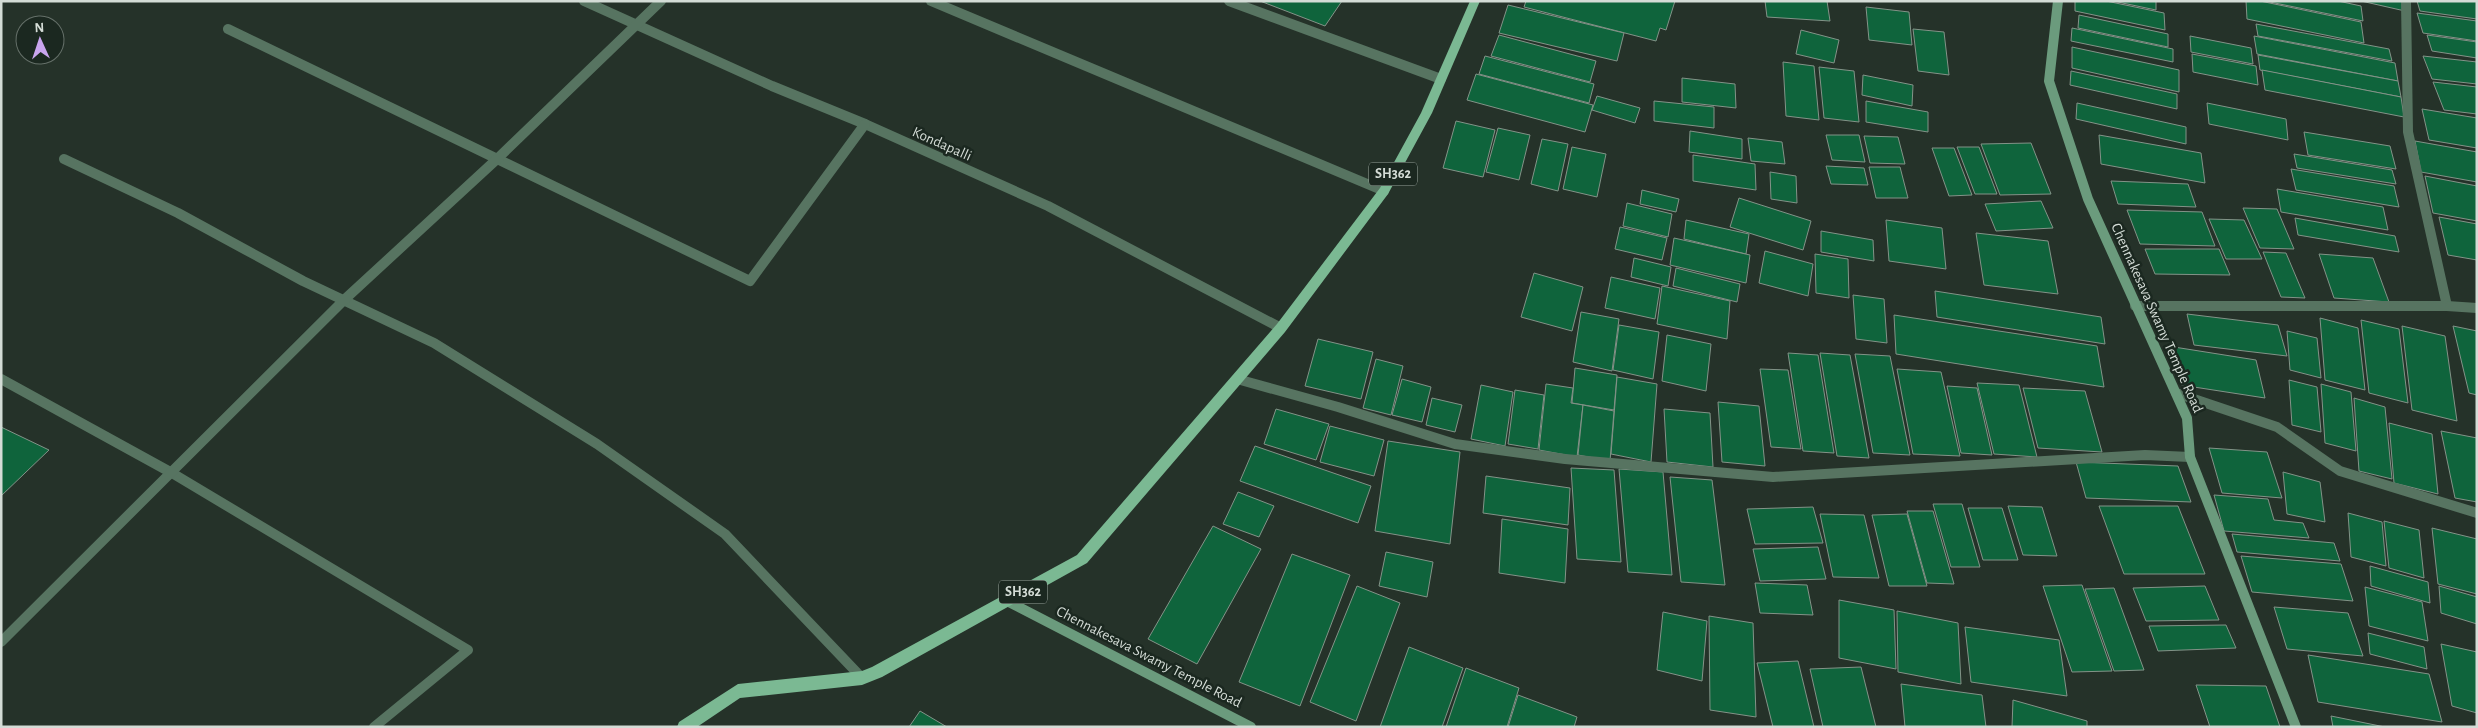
<svg xmlns="http://www.w3.org/2000/svg" width="2478" height="728" viewBox="0 0 2478 728" font-family="'Alegreya Sans',sans-serif">
<rect width="100%" height="100%" fill="#253229"/>
<!-- building -->
<g fill="#0f643c" stroke="#839388">
<polygon points="1260,1 1342,1 1325,26"/>
<polygon points="1526,1 1675,1 1666,30 1660,28 1656,41 1524,7"/>
<polygon points="1765,1 1827,1 1830,21 1767,17"/>
<polygon points="2075,1 2106,1 2164,13 2165,30 2075,11"/>
<polygon points="2113,1 2156,1 2156,10"/>
<polygon points="2246,1 2260,1 2361,22 2364,43 2247,19"/>
<polygon points="2265,1 2338,1 2361,6 2363,21"/>
<polygon points="2361,1 2404,1 2405,11"/>
<polygon points="2417,1 2477,1 2477,19 2420,11"/>
<polygon points="1508,5 1624,33 1617,61 1499,33"/>
<polygon points="1866,7 1909,12 1912,45 1869,40"/>
<polygon points="2417,13 2477,21 2477,41 2423,33"/>
<polygon points="2079,15 2168,34 2168,47 2078,28"/>
<polygon points="2256,24 2389,49 2392,61 2258,36"/>
<polygon points="2072,28 2173,49 2173,62 2071,41"/>
<polygon points="1913,29 1944,32 1949,75 1918,71"/>
<polygon points="1801,30 1839,40 1834,63 1796,54"/>
<polygon points="1499,35 1596,61 1590,82 1491,56"/>
<polygon points="2427,35 2477,42 2477,58 2432,51"/>
<polygon points="2190,36 2251,48 2253,64 2191,52"/>
<polygon points="2254,36 2395,63 2398,81 2257,54"/>
<polygon points="2072,47 2179,70 2179,92 2072,68"/>
<polygon points="2192,54 2256,66 2258,85 2193,72"/>
<polygon points="2258,55 2398,81 2401,97 2260,70"/>
<polygon points="1485,56 1594,84 1589,103 1479,74"/>
<polygon points="2423,56 2477,62 2477,84 2432,79"/>
<polygon points="1783,62 1814,66 1819,120 1786,116"/>
<polygon points="1819,67 1854,71 1859,122 1824,118"/>
<polygon points="2262,70 2401,97 2404,117 2265,90"/>
<polygon points="2071,71 2177,94 2177,109 2070,85"/>
<polygon points="1476,74 1593,105 1585,132 1467,100"/>
<polygon points="1863,75 1913,85 1912,106 1862,95"/>
<polygon points="1682,78 1735,84 1736,108 1682,102"/>
<polygon points="2433,82 2477,87 2477,114 2444,110"/>
<polygon points="1597,96 1640,108 1635,123 1592,110"/>
<polygon points="1654,101 1714,107 1714,128 1654,121"/>
<polygon points="1866,101 1928,112 1928,132 1866,122"/>
<polygon points="2077,103 2186,127 2186,144 2076,119"/>
<polygon points="2207,103 2286,119 2288,140 2209,124"/>
<polygon points="2422,109 2477,118 2477,148 2429,140"/>
<polygon points="1456,121 1495,130 1483,177 1443,168"/>
<polygon points="1498,128 1530,135 1519,180 1486,172"/>
<polygon points="1690,131 1742,139 1742,159 1689,152"/>
<polygon points="2304,132 2390,146 2396,169 2308,155"/>
<polygon points="1826,135 1859,135 1865,162 1832,160"/>
<polygon points="2099,135 2201,153 2205,183 2101,164"/>
<polygon points="1864,136 1898,137 1905,164 1870,163"/>
<polygon points="1748,138 1782,142 1785,164 1751,161"/>
<polygon points="1542,139 1568,144 1558,191 1531,184"/>
<polygon points="2415,141 2477,152 2477,182 2421,172"/>
<polygon points="2031,143 2051,194 2000,195 1981,144"/>
<polygon points="1572,147 1606,154 1597,197 1563,189"/>
<polygon points="1957,147 1979,147 1997,194 1975,194"/>
<polygon points="1932,148 1954,148 1972,195 1949,196"/>
<polygon points="2294,154 2392,170 2396,184 2297,168"/>
<polygon points="1693,155 1755,164 1756,190 1693,181"/>
<polygon points="1826,166 1864,168 1868,185 1831,184"/>
<polygon points="1869,167 1900,167 1908,198 1876,198"/>
<polygon points="2291,169 2394,186 2399,207 2296,190"/>
<polygon points="1770,172 1796,176 1797,203 1771,199"/>
<polygon points="2425,176 2477,186 2477,221 2433,213"/>
<polygon points="2111,181 2188,184 2196,207 2118,204"/>
<polygon points="2277,189 2383,207 2388,230 2281,212"/>
<polygon points="1642,190 1679,199 1676,212 1640,204"/>
<polygon points="1739,198 1811,221 1803,250 1730,227"/>
<polygon points="2041,201 2053,228 1996,231 1985,204"/>
<polygon points="1627,203 1672,214 1668,237 1623,226"/>
<polygon points="2243,208 2277,209 2294,249 2260,248"/>
<polygon points="2127,210 2202,212 2215,246 2140,244"/>
<polygon points="2439,217 2477,224 2477,260 2448,255"/>
<polygon points="2295,218 2395,236 2399,252 2298,235"/>
<polygon points="2209,219 2244,220 2262,259 2226,259"/>
<polygon points="1686,220 1749,234 1746,254 1684,239"/>
<polygon points="1886,220 1942,228 1946,269 1889,261"/>
<polygon points="1620,227 1667,238 1662,260 1615,249"/>
<polygon points="1821,231 1873,240 1874,261 1821,252"/>
<polygon points="1976,233 2048,241 2058,294 1984,285"/>
<polygon points="1674,238 1750,255 1746,283 1670,265"/>
<polygon points="2145,249 2219,249 2230,275 2155,274"/>
<polygon points="1765,251 1813,264 1808,296 1759,283"/>
<polygon points="2263,252 2286,253 2305,298 2281,297"/>
<polygon points="1815,254 1848,259 1849,298 1816,293"/>
<polygon points="2319,254 2373,258 2389,302 2334,298"/>
<polygon points="1634,258 1671,267 1668,286 1631,277"/>
<polygon points="1676,268 1740,284 1737,302 1673,286"/>
<polygon points="1534,273 1583,287 1572,331 1521,317"/>
<polygon points="1611,277 1660,288 1655,319 1605,308"/>
<polygon points="1662,286 1730,301 1727,339 1657,324"/>
<polygon points="1935,291 2101,317 2105,344 1937,317"/>
<polygon points="1853,295 1884,299 1887,343 1856,339"/>
<polygon points="1581,312 1619,319 1612,371 1573,362"/>
<polygon points="2187,314 2278,325 2287,356 2194,345"/>
<polygon points="1894,315 2097,346 2104,387 1896,354"/>
<polygon points="2320,318 2358,328 2365,390 2325,380"/>
<polygon points="2361,320 2399,329 2408,403 2369,393"/>
<polygon points="1619,325 1659,332 1653,379 1613,370"/>
<polygon points="2402,326 2445,336 2457,421 2412,410"/>
<polygon points="2453,326 2477,331 2477,395 2469,393"/>
<polygon points="2287,331 2317,338 2321,378 2290,370"/>
<polygon points="1667,335 1711,344 1706,391 1662,381"/>
<polygon points="1318,339 1373,352 1361,399 1305,386"/>
<polygon points="2174,347 2256,360 2265,398 2181,385"/>
<polygon points="1788,353 1818,355 1834,453 1803,451"/>
<polygon points="1820,353 1850,355 1869,458 1837,456"/>
<polygon points="1855,354 1890,356 1910,455 1873,453"/>
<polygon points="1376,359 1403,366 1391,415 1363,408"/>
<polygon points="1575,368 1617,375 1614,410 1572,403"/>
<polygon points="1760,369 1788,370 1801,449 1771,447"/>
<polygon points="1897,369 1941,372 1960,456 1913,454"/>
<polygon points="1617,377 1657,384 1651,462 1611,454"/>
<polygon points="1402,379 1431,387 1422,422 1392,415"/>
<polygon points="2289,380 2317,387 2321,432 2292,425"/>
<polygon points="1977,383 2019,385 2037,457 1994,454"/>
<polygon points="1546,384 1573,388 1571,403 1583,405 1577,457 1539,450"/>
<polygon points="2321,384 2351,392 2356,451 2325,443"/>
<polygon points="1481,385 1513,392 1505,446 1471,439"/>
<polygon points="1947,386 1977,388 1992,455 1961,453"/>
<polygon points="2023,388 2085,391 2102,452 2038,448"/>
<polygon points="1515,390 1544,395 1538,449 1508,444"/>
<polygon points="1432,398 1462,405 1455,432 1426,425"/>
<polygon points="2354,398 2385,407 2392,479 2359,471"/>
<polygon points="1718,402 1759,406 1765,466 1722,462"/>
<polygon points="1583,405 1614,411 1610,461 1578,455"/>
<polygon points="1276,409 1329,424 1316,460 1264,444"/>
<polygon points="1664,409 1710,413 1713,467 1667,462"/>
<polygon points="2389,423 2432,434 2438,494 2394,483"/>
<polygon points="1330,426 1384,440 1374,476 1320,462"/>
<polygon points="1,427 49,450 1,496"/>
<polygon points="2441,431 2477,438 2477,502 2455,498"/>
<polygon points="1388,441 1460,452 1450,544 1375,531"/>
<polygon points="1255,446 1371,486 1358,523 1240,481"/>
<polygon points="2209,448 2267,452 2282,498 2222,493"/>
<polygon points="2076,462 2178,466 2191,502 2086,498"/>
<polygon points="1571,468 1614,470 1621,562 1577,559"/>
<polygon points="1619,469 1663,472 1672,575 1628,572"/>
<polygon points="2283,472 2320,482 2325,522 2287,514"/>
<polygon points="1486,476 1570,488 1568,525 1483,513"/>
<polygon points="1670,477 1712,480 1725,585 1681,582"/>
<polygon points="1238,492 1274,506 1259,537 1223,524"/>
<polygon points="2214,495 2268,499 2274,520 2303,523 2309,538 2224,531"/>
<polygon points="1933,504 1962,504 1980,567 1951,567"/>
<polygon points="2008,506 2042,507 2057,556 2023,555"/>
<polygon points="2099,506 2178,506 2205,574 2124,574"/>
<polygon points="1813,507 1823,543 1755,544 1747,509"/>
<polygon points="1968,508 2002,508 2018,560 1983,560"/>
<polygon points="1907,511 1933,511 1954,584 1927,583"/>
<polygon points="2348,513 2382,522 2386,566 2351,557"/>
<polygon points="1820,514 1864,515 1879,578 1833,577"/>
<polygon points="1907,514 1927,586 1889,586 1872,515"/>
<polygon points="1502,519 1568,529 1565,583 1499,573"/>
<polygon points="2384,521 2419,530 2424,578 2389,568"/>
<polygon points="1213,526 1261,549 1197,664 1148,639"/>
<polygon points="2432,528 2477,539 2477,594 2438,584"/>
<polygon points="2232,534 2334,543 2340,561 2237,552"/>
<polygon points="1818,547 1826,579 1760,581 1753,549"/>
<polygon points="1386,552 1433,562 1427,597 1379,586"/>
<polygon points="1292,554 1350,575 1300,706 1239,682"/>
<polygon points="2241,556 2341,564 2353,601 2252,592"/>
<polygon points="2370,566 2428,582 2430,603 2371,586"/>
<polygon points="1755,583 1807,585 1813,615 1760,613"/>
<polygon points="2082,585 2112,671 2072,672 2043,586"/>
<polygon points="1357,586 1400,603 1356,721 1310,702"/>
<polygon points="2205,586 2219,620 2146,621 2133,588"/>
<polygon points="2439,586 2477,597 2477,624 2441,613"/>
<polygon points="2365,587 2422,602 2428,641 2369,626"/>
<polygon points="2114,588 2144,670 2114,671 2085,589"/>
<polygon points="1839,600 1894,610 1896,669 1839,658"/>
<polygon points="2274,607 2348,613 2363,656 2287,649"/>
<polygon points="1897,611 1958,623 1961,684 1898,672"/>
<polygon points="1663,612 1707,621 1702,681 1657,670"/>
<polygon points="1709,616 1753,623 1756,717 1710,710"/>
<polygon points="2226,625 2236,648 2158,651 2149,626"/>
<polygon points="1965,627 2059,640 2067,696 1971,682"/>
<polygon points="2368,633 2424,647 2427,669 2370,654"/>
<polygon points="2441,644 2477,652 2477,713 2452,706"/>
<polygon points="1409,647 1463,668 1442,727 1380,727"/>
<polygon points="2308,655 2429,674 2442,722 2318,702"/>
<polygon points="1798,661 1814,727 1773,727 1757,663"/>
<polygon points="1861,667 1876,727 1823,727 1810,669"/>
<polygon points="1466,668 1519,688 1507,727 1446,727"/>
<polygon points="1901,684 1982,695 1986,727 1905,727"/>
<polygon points="2196,685 2266,686 2280,727 2210,727"/>
<polygon points="1518,695 1577,717 1574,727 1508,727"/>
<polygon points="2013,700 2087,721 2087,727 2012,727"/>
<polygon points="920,711 947,727 909,727"/>
<polygon points="2331,716 2385,727 2333,727"/>
</g>
<g fill="none" stroke-linecap="round" stroke-linejoin="round">
<!-- minor -->
<g stroke="#577461" stroke-width="10">
<polyline points="584,1 772,86 865,124 1048,206 1281,328"/>
<polyline points="931,1 1384,191"/>
<polyline points="1229,1 1441,79"/>
<polyline points="2406,1 2408,132 2447,306"/>
<polyline points="228,29 750,281 865,124"/>
<polyline points="64,159 178,213 303,281 434,343 597,444 725,534 862,678"/>
<polyline points="2135,306 2447,306 2477,308"/>
<polyline points="1,379 172,473 468,650 374,727"/>
<polyline points="1237,379 1338,407 1455,444 1565,459 1773,477 2145,455 2190,457"/>
<polyline points="2176,393 2277,427 2340,471 2477,513"/>
<polyline points="1,642 344,300 497,159 661,1"/>
</g>
<!-- secondary -->
<g stroke="#6b9b7d" stroke-width="10">
<polyline points="2058,1 2049,81 2088,199 2187,418 2190,457 2296,727"/>
<polyline points="1007,601 1251,727"/>
</g>
<!-- primary -->
<polygon fill="#7bb993" fill-rule="evenodd" points="1470,1 1480,1 1432,113 1388,194 1285,332 1087,563 882,677 862,685 740,698 697,727 677,727 679,722 738,684 862,671 872,667 1077,555 1277,324 1380,188 1421,113"/>
</g>
<g text-anchor="middle" dominant-baseline="central" stroke-width="5" stroke-linejoin="round" paint-order="stroke">
<!-- shield labels -->
<g fill="#1b2820" stroke="#9ca69f" stroke-width="1">
<rect x="1369" y="162.5" width="48" height="23" rx="4"/>
<rect x="999" y="580.5" width="48" height="23" rx="4"/>
</g>
<g font-size="14" font-weight="bold" fill="#d4dcd6">
<text x="1393" y="174">SH362</text>
<text x="1023" y="592">SH362</text>
</g>
<!-- street labels -->
<g font-size="15" fill="#d4dcd6" stroke="#1b2820">
<text transform="translate(942 144) rotate(24)">Kondapalli</text>
<text transform="translate(2157 318) rotate(66)">Chennakesava Swamy Temple Road</text>
<text transform="translate(1149 657) rotate(27)">Chennakesava Swamy Temple Road</text>
</g>
</g>
<!-- border -->
<rect width="2478" height="728" fill="none" stroke="#d4dcd6" stroke-width="5"/>
<!-- north arrow -->
<g transform="translate(40 40) rotate(357)"><circle r="24" fill="#1b2820" stroke="#657069"/>
<path d="M0-4L9 19L0 12L-9 19Z" fill="#c9a5ee"/>
<text y="-8" font-size="14" font-weight="bold" text-anchor="middle" fill="#d4dcd6">N</text>
</g>
</svg>
